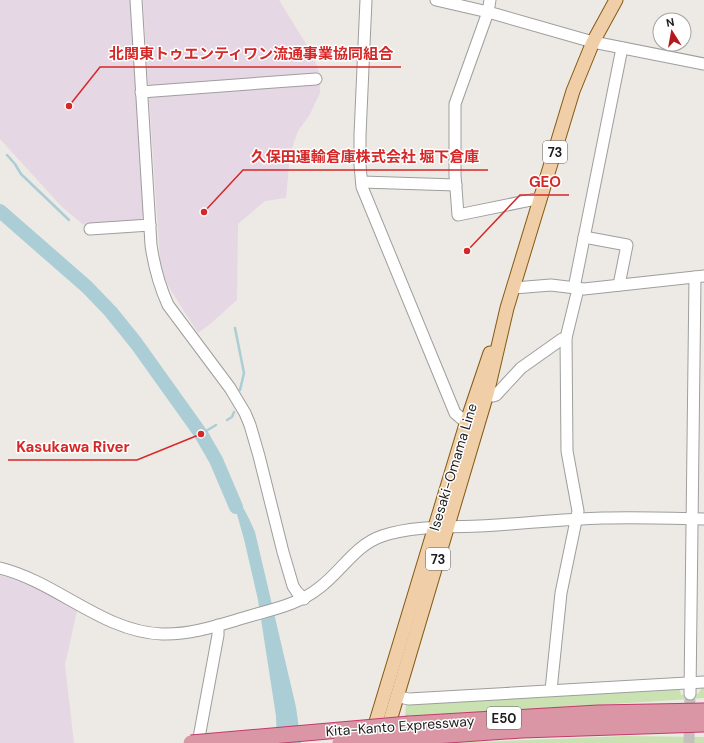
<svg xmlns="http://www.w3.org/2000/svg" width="704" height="743" viewBox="0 0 704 743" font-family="'DM Sans','Noto Sans JP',sans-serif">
<rect width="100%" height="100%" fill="#edeae5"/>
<!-- industrial -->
<g fill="#e5d7e3">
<polygon points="0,0 130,0 144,215 140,220 85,226 62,207 0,139"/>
<polygon points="143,0 279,0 311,52 321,76 152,87 148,83"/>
<polygon points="320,82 320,93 309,116 298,131 290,154 286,198 265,201 238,224 237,300 209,325 198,333 170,289 163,276 160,260 149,98 153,94"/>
<polygon points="0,575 36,586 77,611 65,665 74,743 0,743"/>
</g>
<!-- grass -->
<g fill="#cae1b1">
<polygon points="704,686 704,698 405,718 406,704 677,688 680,690 681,695 698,694 701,689"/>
<polygon points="624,736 704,737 704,743 452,743"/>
</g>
<!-- water -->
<path fill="#abcdd5" d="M230 490C242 503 248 516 255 532L296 707 301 743H277L276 716 258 600 244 539Z"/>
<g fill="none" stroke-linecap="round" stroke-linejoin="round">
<!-- stream -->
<g stroke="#abcdd5" stroke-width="2.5">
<polyline points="7,155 15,164 21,174 69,220"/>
<polyline points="235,328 244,373 240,390"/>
<polyline points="227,420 232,417 234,412"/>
<polyline points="201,434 216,425"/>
</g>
<!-- river -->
<polyline stroke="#abcdd5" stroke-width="14" points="0,211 87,287 111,312 136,343 201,434 216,460 236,507"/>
<!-- minor-tunnel -->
<polyline stroke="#c3c1bd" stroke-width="11" stroke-dasharray="11 5.5" stroke-linecap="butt" points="689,743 690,694"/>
<!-- minor casing -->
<g stroke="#9e9e9e" stroke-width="13">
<g id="minor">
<path d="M136 0 151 245C154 266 159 285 168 305L230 388 245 413 250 425 259 456 283 552 293 586 297 592 304 599"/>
<polyline points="366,0 360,135 360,165 362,187 455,413 462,419 467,421"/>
<polyline points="436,0 488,12 490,0"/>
<polyline points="141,92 316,79"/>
<polyline points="362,182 456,185"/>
<polyline points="541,198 458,215 455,175 455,104 488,12 593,42 704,64"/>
<polyline points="90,229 150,225"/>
<polyline points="584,237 627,245 619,285"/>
<polyline points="514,288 551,285 584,289 704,276"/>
<polyline points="574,288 622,48"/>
<polyline points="487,394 493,396 496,395 521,368 562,339 566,338"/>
<path d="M0 568C57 582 103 632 162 634 192 635 222 624 250 616 274 609 299 604 319 588 341 572 355 545 382 536 411 526 449 527 479 526 520 524 561 519 603 518 636 517 670 518 704 519"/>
<polyline points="551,690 561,593 578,511 567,451 566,338 578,289"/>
<polyline points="690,694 695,277"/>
<polyline points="397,696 404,698 409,699 704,682"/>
<polyline points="198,743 218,635 218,625"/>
</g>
</g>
<!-- major casing -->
<g stroke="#845b13" stroke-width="15">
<g id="major">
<polyline points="386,734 487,394 507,308 563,124 573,91 593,42 616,0"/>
<polyline points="372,735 467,421 490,353"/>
</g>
</g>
<!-- highway casing -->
<g stroke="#c33a6e" stroke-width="17">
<g id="highway">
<polyline points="409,724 598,713 704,711"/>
<polyline points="404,738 522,730 704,724"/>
</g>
</g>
<!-- minor -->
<use href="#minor" stroke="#fff" stroke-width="11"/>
<!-- major -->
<use href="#major" stroke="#f0cea7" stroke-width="13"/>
<!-- highway -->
<use href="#highway" stroke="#db96a5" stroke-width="15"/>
<!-- highway-bridge casing -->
<g stroke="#c33a6e" stroke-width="17" stroke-linecap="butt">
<g id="highway-bridge">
<polyline points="191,743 409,724"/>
<polyline points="340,743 404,738"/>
</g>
</g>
<!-- highway-bridge -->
<use href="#highway-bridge" stroke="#db96a5" stroke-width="15"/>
</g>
<g text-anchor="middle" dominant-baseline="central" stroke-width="3" stroke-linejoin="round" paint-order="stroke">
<!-- shield labels -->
<g fill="#fff" stroke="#616161" stroke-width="1">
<rect x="543" y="141" width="24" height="22" rx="3"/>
<rect x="426" y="548" width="24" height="22" rx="3"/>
<rect x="487" y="707" width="34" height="22" rx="3"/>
</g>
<g font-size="13" font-weight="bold" fill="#1d1d1d">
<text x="555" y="152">73</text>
<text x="438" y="559">73</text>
<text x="504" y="718">E50</text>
</g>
<!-- street labels -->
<g font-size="14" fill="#1d1d1d" stroke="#fff">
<text transform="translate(453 467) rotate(-73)">Isesaki-Omama Line</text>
<text transform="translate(400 726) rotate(-4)">Kita-Kanto Expressway</text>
</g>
</g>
<!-- callouts -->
<path fill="none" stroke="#d62828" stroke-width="1.5" d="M69 106L100 67H401M204 212L243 170H488M467 251L520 195H569M201 434L137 460H8"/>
<g fill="#d62828" stroke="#fff" stroke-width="1.5">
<circle cx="69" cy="106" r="4"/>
<circle cx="204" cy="212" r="4"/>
<circle cx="467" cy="251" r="4"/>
<circle cx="201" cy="434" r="4"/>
</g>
<g font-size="15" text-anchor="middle" font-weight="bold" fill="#d62828" stroke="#fff" stroke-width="3" stroke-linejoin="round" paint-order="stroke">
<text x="251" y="59">北関東トゥエンティワン流通事業協同組合</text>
<text x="365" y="162">久保田運輸倉庫株式会社 堀下倉庫</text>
<text x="545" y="187">GEO</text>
<text x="73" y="452">Kasukawa River</text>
</g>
<!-- north arrow -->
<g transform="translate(672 32) rotate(349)"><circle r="19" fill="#ffffff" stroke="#a5a5a5"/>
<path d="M0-3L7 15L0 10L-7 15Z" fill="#b2191e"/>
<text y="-6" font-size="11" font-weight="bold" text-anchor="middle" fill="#1d1d1d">N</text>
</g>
</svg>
